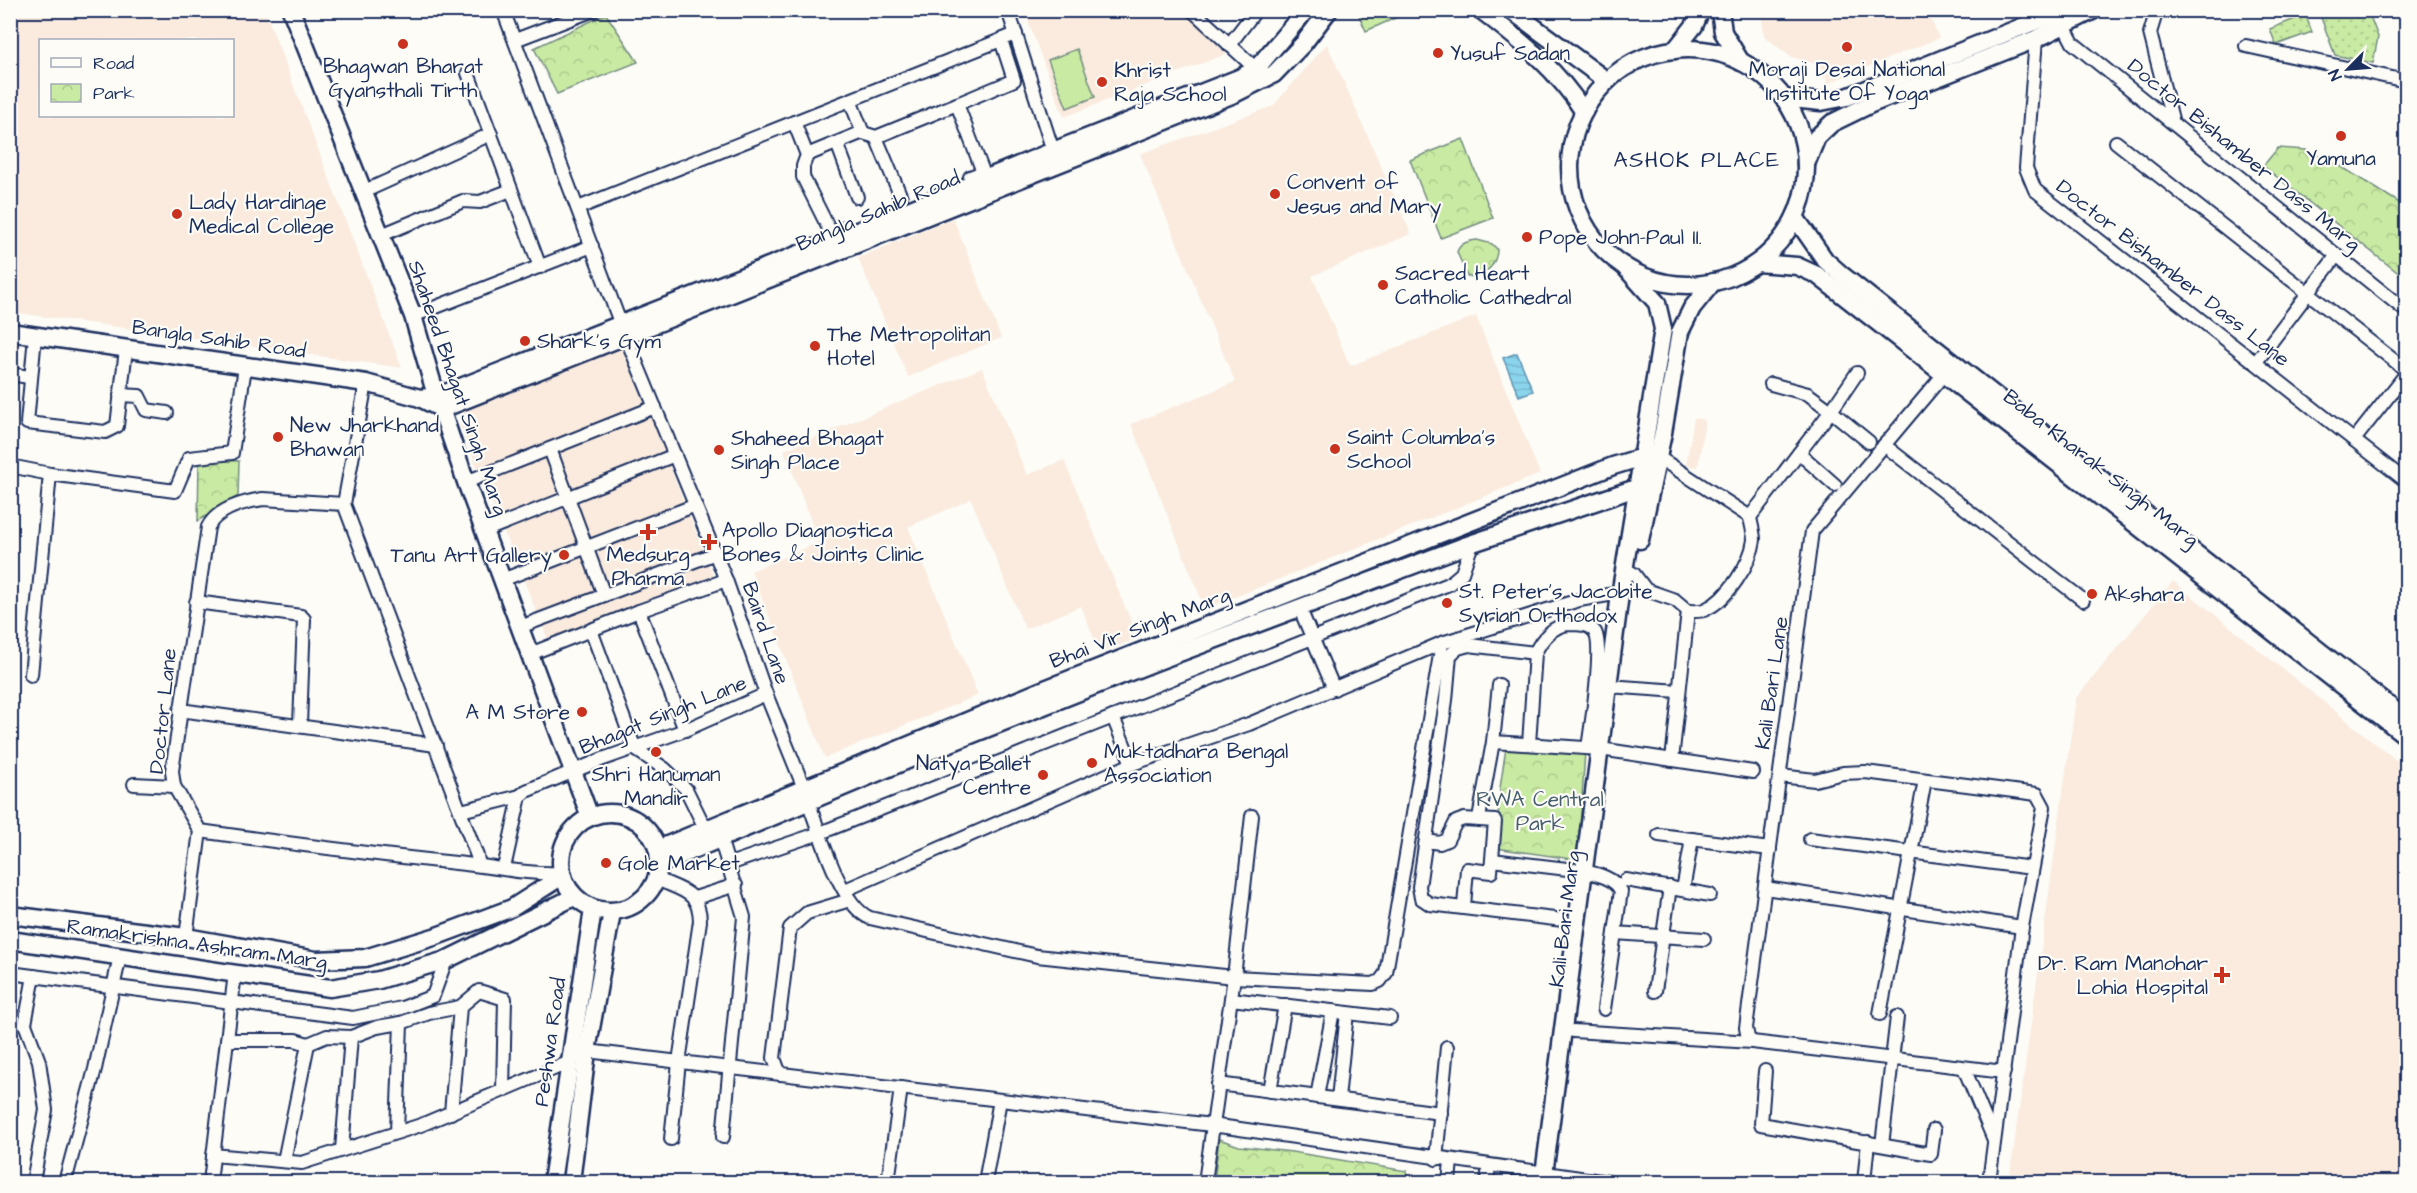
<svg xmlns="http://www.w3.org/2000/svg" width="2417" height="1193" viewBox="0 0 2417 1193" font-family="'Architects Daughter',sans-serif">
<defs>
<pattern id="grass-dots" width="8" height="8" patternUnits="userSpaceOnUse" patternTransform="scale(1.5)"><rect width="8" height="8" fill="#c9eaa2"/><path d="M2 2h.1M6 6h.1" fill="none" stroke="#acc98e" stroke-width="1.8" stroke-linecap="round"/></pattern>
<pattern id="park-crowns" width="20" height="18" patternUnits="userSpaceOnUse" patternTransform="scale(1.5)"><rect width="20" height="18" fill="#c9eaa2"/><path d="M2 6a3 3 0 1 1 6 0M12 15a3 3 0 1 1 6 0" fill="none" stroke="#acc98e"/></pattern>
<pattern id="water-rules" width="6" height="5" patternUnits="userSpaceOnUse" patternTransform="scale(1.5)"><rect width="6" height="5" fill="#8bd5ec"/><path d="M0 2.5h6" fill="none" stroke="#77b7cd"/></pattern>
</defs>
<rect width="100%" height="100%" fill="#fdfcf7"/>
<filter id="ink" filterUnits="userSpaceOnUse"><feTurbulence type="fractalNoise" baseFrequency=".0167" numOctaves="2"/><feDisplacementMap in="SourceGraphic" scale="12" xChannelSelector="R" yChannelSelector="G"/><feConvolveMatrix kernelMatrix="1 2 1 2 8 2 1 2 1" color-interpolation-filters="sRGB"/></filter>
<g filter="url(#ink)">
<!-- built -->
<g fill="#faebde" fill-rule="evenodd">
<path d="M11 10 265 11 402 368 11 312ZM232 40V116H40V40Z"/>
<polygon points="1024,11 1196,11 1244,47 1064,117"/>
<polygon points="1761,11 1927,11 1939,38 1828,83 1820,65 1791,57 1764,36"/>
<polygon points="1327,44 1411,234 1312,276 1350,366 1476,316 1540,474 1205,609 1131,424 1235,382 1140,154 1273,106"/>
<polygon points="953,218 1001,338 908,377 858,258"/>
<polygon points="621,343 715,580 549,642 460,426 464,406"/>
<polygon points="982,368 1027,475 1064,460 1138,638 1100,653 1081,606 1025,629 971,499 908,527 978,695 825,758 751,571 819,542 784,450"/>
<polygon points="1694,418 1705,420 1698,467 1686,465"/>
<polygon points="2173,581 2406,768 2406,1182 2009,1182 2076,698"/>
</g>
<!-- grass -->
<g fill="url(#grass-dots)" stroke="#728c80" stroke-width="1.5">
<polygon points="2292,11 2304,11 2312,32 2276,45 2270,29 2295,19"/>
<polygon points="2332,11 2368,11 2378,37 2373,63 2335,55 2320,15"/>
</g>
<!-- park -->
<g fill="url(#park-crowns)" stroke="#728c80" stroke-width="1.5">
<polygon points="606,14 638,62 557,94 534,48"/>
<polygon points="1463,139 1493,218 1441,238 1410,160"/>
<polygon points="2278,148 2306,150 2342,167 2406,207 2406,279 2263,166"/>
<path d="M1477 240 1492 244 1497 249C1497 264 1484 280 1467 276L1457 252C1460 243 1468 241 1477 240Z"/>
<polygon points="199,460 239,461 238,496 198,521"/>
<polygon points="1507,741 1585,751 1578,860 1496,848 1500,788"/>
<polygon points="1219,1139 1239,1146 1292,1152 1407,1171 1404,1182 1214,1182"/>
</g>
<!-- garden -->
<g fill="#c9eaa2" stroke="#728c80" stroke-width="1.5">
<polygon points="1357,11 1411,11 1366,31"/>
<polygon points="1077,49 1095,97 1067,108 1048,60"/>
</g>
<!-- water -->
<polygon fill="url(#water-rules)" stroke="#5e93b3" stroke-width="1.5" points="1517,353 1533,391 1519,396 1503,358"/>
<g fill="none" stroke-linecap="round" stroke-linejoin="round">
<!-- street casing -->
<g stroke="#1b2f5e" stroke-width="16">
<g id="street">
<polyline points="503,10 621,325 726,580 766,694 804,788"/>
<polyline points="1008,10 1053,151"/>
<polyline points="1192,10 1256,69"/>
<polyline points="2157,10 2150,33 2173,123"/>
<polyline points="2060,18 2073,43 2406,311"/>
<polyline points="2036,39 2026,168 2035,190 2406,481"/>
<polyline points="515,40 594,10"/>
<polyline points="1229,45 1253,14 1252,10"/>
<polyline points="2246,46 2406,81"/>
<polyline points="468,73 540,267"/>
<polyline points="850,100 863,133 876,137 957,104 983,172 970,177"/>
<polyline points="957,104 1014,80 1001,40"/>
<polyline points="794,122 807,155 803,166 803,177 831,233 845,227"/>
<polyline points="876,137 901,197"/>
<polyline points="2116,142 2406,370"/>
<polyline points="837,143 857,197"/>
<polyline points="807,155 863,132"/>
<polyline points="363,192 491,134"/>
<polyline points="578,208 1016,34"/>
<polyline points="379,236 463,201 480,202 511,190"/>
<polyline points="413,316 592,246"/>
<polyline points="35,336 27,423 105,432 117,426 126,349"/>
<polyline points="2256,362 2337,255"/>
<polyline points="10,374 29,377"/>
<polyline points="366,383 344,504 477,856 479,865"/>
<polyline points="1771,384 1808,394 1831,411 1857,373"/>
<polyline points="120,395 139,396 146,410 167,413"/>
<polyline points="2354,440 2406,374"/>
<polyline points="1884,445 2083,600"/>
<polyline points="550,449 604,595"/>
<polyline points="1799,453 1835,485"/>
<polyline points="1658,457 1750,517 1831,411 1869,442"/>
<polyline points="10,466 50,474 175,491 189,458 232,453 245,367"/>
<polyline points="466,482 655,407"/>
<polyline points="484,531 675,455"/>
<polyline points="1625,569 1634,574 1646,590 1675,600 1688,611 1672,760"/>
<polyline points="502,580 696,505"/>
<polyline points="196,602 301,616 304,619 300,725"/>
<polyline points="1300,609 1334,689"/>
<polyline points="639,611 726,580"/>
<path d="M1688 611C1693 611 1701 612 1706 609 1727 600 1751 563 1754 540 1754 533 1751 524 1750 517"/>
<polyline points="520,627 716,553"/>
<polyline points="591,630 635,749 665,769 686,789 706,830"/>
<polyline points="1535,653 1469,645 1458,648 1450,655 1446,700 1419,887 1421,898 1430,904 1563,920"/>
<polyline points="530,654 639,611 685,730"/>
<polyline points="31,675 50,474"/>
<polyline points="1608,686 1679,691"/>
<polyline points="180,710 436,745"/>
<polyline points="1113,717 1132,764"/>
<polyline points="1493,742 1600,749 1753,772"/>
<path d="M1529 744 1535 653C1541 640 1553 625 1569 624 1578 624 1589 624 1595 632 1604 648 1591 726 1588 748"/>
<polyline points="1780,776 1815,780 1843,773 1865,772 2037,794 2044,807 2022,927 1989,1182"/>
<polyline points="134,784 174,786"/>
<path d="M808 801C819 830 840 906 870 918L1037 956 1234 977 1373 984 1380 981 1386 973 1442 643"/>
<polyline points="461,811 520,796"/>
<polyline points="1479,818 1493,742 1499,685"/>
<path d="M200 831 174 786 172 771 208 527C217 509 244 502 263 499L344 504"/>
<path d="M200 831C285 843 370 854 456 863 491 866 526 875 561 873"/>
<polyline points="1659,835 1770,849"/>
<polyline points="720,838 744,917 723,1137"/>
<polyline points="1810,839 2032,868"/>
<polyline points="1426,841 1440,843 1447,840 1456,822 1464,819 1495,821 1491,872 1467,869 1464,906"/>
<path d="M1492 860 1584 871C1597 874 1615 878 1621 891L1604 1009"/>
<polyline points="729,864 820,833 1449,584 1462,573 1472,544"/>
<polyline points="504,868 520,796 526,791 603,759 685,730 766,694"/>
<path d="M657 879C680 890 700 891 700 921L679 1062 671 1139"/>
<polyline points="1626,880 1710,895"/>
<polyline points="1765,888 2022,927"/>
<polyline points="845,890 1132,764 1249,724 1442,643 1579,600 1620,593"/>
<polyline points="1683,890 1692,839"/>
<polyline points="695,898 736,885"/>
<polyline points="1615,933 1704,939"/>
<polyline points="186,937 200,831"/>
<polyline points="10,973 353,1018 402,1008 433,996 446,960"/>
<polyline points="1655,991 1670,887"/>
<polyline points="1231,999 1390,1018"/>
<polyline points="1880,1014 1925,780"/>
<polyline points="1573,1031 1752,1042 2004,1072"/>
<polyline points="227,1040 295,1040 308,1044 327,1036 351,1037 377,1027 401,1023 429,1013 460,1007"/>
<polyline points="1752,1042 1748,1038 1746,1028 1812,531 1944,374"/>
<polyline points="587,1051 1212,1125 1608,1182"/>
<polyline points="1964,1068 1994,1140"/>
<polyline points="1765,1071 1761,1124 1931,1154 1934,1130"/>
<polyline points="780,1074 774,1058 790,928 807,913 850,900"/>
<polyline points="1218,1084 1441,1113"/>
<polyline points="1270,1091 1285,1005"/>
<polyline points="1317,1097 1333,1011"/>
<polyline points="1338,1099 1347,1013"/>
<polyline points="451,1113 460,1007 479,991 505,999 503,1090"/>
<polyline points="397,1132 401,1023"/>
<polyline points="1882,1145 1897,1017"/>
<polyline points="342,1150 351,1037"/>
<polyline points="213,1155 302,1163 421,1125 570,1062"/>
<polyline points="1436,1159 1447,1047"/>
<polyline points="284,1161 308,1044"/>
<polyline points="33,1182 46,1110 39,1061 25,1024 34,976"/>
<polyline points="65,1182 95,1069 120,956"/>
<polyline points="210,1182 235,973"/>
<polyline points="888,1182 901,1088"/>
<polyline points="985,1182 1000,1100"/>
<polyline points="1205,1182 1234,977 1252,816"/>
<polyline points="1449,1182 1451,1161"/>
<polyline points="1487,1182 1489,1166"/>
<polyline points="1864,1182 1868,1142"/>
</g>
</g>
<!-- secondary casing -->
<g stroke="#1b2f5e" stroke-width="21">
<g id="secondary">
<polyline points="291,10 413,316 433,385 466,482 590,817"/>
<path d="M1306 10 1256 69 1239 78 1053 151 850 234 438 396 420 398 442 409C706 305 969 198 1234 94L1274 74 1303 44 1329 10"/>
<path d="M1481 10C1523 43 1555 67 1584 112"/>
<polyline points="1511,10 1607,81"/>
<polyline points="1720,10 1723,32 1741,62"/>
<circle cx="1688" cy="167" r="118"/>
<polyline points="1675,50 1694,26 1701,10"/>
<polyline points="1783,98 1821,102 1847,97 2064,10"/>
<polyline points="1806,164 1817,137 1832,123 1871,104 2036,39 2094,10"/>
<polyline points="1795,217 1825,260 1842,275 2406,719"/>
<polyline points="1757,263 1797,266 1817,275 2406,736"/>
<polyline points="10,332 366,383 420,398"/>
<polyline points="1640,540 1663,433 1680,332 1692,308 1713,282"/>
<circle cx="610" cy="862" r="49"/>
<polyline points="658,849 1040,691 1613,466 1659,452"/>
<polyline points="660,864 917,756 1155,662 1467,545 1651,483"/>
<polyline points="10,915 186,937 316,960 365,958 434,937 512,908 562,876"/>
<polyline points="10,940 330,988 379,980 446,960 574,897"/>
<polyline points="552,1182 593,909"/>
<polyline points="571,1182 587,1051 612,912"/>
<polyline points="1543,1182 1619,602 1663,329 1657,303 1624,266"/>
</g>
</g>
<!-- street -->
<use href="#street" stroke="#fdfcf7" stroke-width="12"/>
<!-- secondary -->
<use href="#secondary" stroke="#fdfcf7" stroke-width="16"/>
</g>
</g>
<!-- markers -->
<g fill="#c8321e" stroke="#fdfcf7" stroke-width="2">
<circle cx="403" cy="44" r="6"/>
<circle cx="1847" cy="47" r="6"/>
<circle cx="1438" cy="53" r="6"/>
<circle cx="1102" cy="82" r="6"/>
<circle cx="2341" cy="136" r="6"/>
<circle cx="1275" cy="194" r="6"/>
<circle cx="177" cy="214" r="6"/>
<circle cx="1527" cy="237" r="6"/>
<circle cx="1383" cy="285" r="6"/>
<circle cx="525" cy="341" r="6"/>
<circle cx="815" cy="346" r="6"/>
<circle cx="278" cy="437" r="6"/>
<circle cx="1335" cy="449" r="6"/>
<circle cx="719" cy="450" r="6"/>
<path d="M645 523h6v6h6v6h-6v6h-6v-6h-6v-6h6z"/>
<path d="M706 533h6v6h6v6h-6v6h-6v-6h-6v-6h6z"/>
<circle cx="564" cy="555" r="6"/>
<circle cx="2092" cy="594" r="6"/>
<circle cx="1447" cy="603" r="6"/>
<circle cx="582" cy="712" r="6"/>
<circle cx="656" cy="752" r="6"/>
<circle cx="1092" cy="763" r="6"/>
<circle cx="1043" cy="775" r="6"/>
<circle cx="606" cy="863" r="6"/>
<path d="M2219 966h6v6h6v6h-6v6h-6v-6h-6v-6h6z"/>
</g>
<g text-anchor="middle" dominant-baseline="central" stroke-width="4.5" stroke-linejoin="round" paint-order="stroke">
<!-- poi labels -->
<g font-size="21" fill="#1b2f5e" stroke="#fdfcf7" text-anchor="start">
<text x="1450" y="53">Yusuf Sadan</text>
<text x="403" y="66" text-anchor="middle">Bhagwan Bharat<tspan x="403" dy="24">Gyansthali Tirth</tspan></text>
<text x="1847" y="69" text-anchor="middle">Moraji Desai National<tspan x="1847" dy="24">Institute Of Yoga</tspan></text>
<text x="1114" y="70">Khrist<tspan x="1114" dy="24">Raja School</tspan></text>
<text x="2341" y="158" text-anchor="middle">Yamuna</text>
<text x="1287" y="182">Convent of<tspan x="1287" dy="24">Jesus and Mary</tspan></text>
<text x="189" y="202">Lady Hardinge<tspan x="189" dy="24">Medical College</tspan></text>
<text x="1539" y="237">Pope John-Paul II.</text>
<text x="1395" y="273">Sacred Heart<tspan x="1395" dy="24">Catholic Cathedral</tspan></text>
<text x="827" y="334">The Metropolitan<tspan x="827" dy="24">Hotel</tspan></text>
<text x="537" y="341">Shark's Gym</text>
<text x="290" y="425">New Jharkhand<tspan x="290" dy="24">Bhawan</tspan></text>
<text x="1347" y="437">Saint Columba's<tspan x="1347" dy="24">School</tspan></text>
<text x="731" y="438">Shaheed Bhagat<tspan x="731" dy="24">Singh Place</tspan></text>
<text x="722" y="530">Apollo Diagnostica<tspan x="722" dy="24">Bones &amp; Joints Clinic</tspan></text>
<text x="648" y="554" text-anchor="middle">Medsurg<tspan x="648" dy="24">Pharma</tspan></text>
<text x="552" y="555" text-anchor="end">Tanu Art Gallery</text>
<text x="1459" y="591">St. Peter’s Jacobite<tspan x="1459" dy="24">Syrian Orthodox</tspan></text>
<text x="2104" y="594">Akshara</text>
<text x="570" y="712" text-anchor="end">A M Store</text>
<text x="1104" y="751">Muktadhara Bengal<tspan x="1104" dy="24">Association</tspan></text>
<text x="1031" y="763" text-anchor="end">Natya Ballet<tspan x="1031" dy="24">Centre</tspan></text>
<text x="656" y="774" text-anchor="middle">Shri Hanuman<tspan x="656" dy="24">Mandir</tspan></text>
<text x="618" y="863">Gole Market</text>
<text x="2208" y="963" text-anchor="end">Dr. Ram Manohar<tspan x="2208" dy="24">Lohia Hospital</tspan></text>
</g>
<!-- street labels -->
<g font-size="21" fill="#1b2f5e" stroke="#fdfcf7">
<text transform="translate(2244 155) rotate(39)">Doctor Bishamber Dass Marg</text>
<text transform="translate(878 211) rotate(-23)">Bangla Sahib Road</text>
<text transform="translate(2173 273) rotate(38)">Doctor Bishamber Dass Lane</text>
<text transform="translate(219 339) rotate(8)">Bangla Sahib Road</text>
<text transform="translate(458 388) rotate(71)">Shaheed Bhagat Singh Marg</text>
<text transform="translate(2101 468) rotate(38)">Baba Kharak Singh Marg</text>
<text transform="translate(1140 628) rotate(-21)">Bhai Vir Singh Marg</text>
<text transform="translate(766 633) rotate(71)">Baird Lane</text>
<text transform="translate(1772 683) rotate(-82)">Kali Bari Lane</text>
<text transform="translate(163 711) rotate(-84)">Doctor Lane</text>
<text transform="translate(663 715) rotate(-22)">Bhagat Singh Lane</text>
<text transform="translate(1565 919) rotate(-83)">Kali Bari Marg</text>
<text transform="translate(197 944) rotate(8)">Ramakrishna Ashram Marg</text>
<text transform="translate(550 1042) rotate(-82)">Peshwa Road</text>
</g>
<!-- park labels -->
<g font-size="21" fill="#465e6f" stroke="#fdfcf7">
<text x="1540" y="799">RWA Central<tspan x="1540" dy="24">Park</tspan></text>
</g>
<!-- neighbourhood labels -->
<g font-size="22" letter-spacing="1.5" fill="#1b2f5e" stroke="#fdfcf7">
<text x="1697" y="160">ASHOK PLACE</text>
</g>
</g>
<!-- margin -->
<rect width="2417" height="1193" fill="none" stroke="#fdfcf7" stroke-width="36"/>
<rect x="18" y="18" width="2381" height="1157" fill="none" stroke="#1b2f5e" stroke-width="2" filter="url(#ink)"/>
<!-- legend -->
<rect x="39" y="39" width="195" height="78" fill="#fdfcf7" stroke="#a3aaba" stroke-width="1.5"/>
<rect x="51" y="58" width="30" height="9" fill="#fdfcf7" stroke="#a3aaba" stroke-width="1.5"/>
<text x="93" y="69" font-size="18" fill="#1b2f5e">Road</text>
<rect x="51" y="84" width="30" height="18" fill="url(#park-crowns)" stroke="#a3aaba" stroke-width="1.5"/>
<text x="93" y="99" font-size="18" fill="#1b2f5e">Park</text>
<!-- north arrow -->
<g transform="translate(2348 69) rotate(245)" stroke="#fdfcf7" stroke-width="4.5" paint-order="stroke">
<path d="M0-4.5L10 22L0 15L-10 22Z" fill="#1b2f5e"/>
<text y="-9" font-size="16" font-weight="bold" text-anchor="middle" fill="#1b2f5e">N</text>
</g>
</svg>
